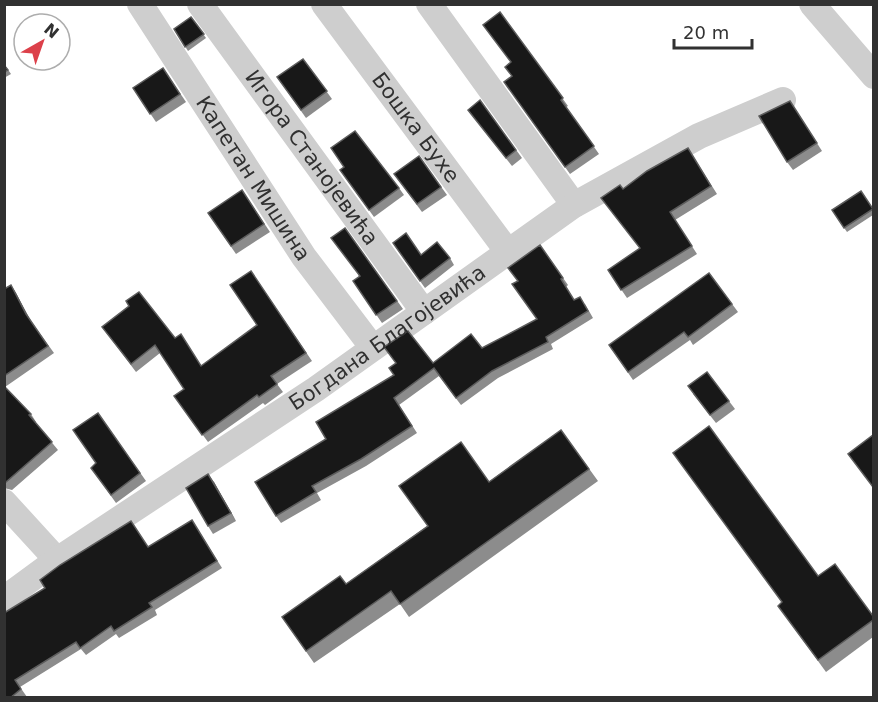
<svg xmlns="http://www.w3.org/2000/svg" width="878" height="702" viewBox="0 0 878 702" font-family="'DejaVu Sans',sans-serif">
<rect width="100%" height="100%" fill="#fff"/>
<g fill="none" stroke-linecap="round" stroke-linejoin="round">
<!-- minor -->
<g stroke="#cecece" stroke-width="26">
<path id="s1" d="M140 4 304 257 373 348"/>
<path id="s2" d="M200 4 424 312"/>
<path id="s3" d="M324 4 508 252"/>
<polyline points="429,4 574,205"/>
<polyline points="812,4 874,76"/>
<polyline points="4,502 57,560"/>
<path id="s4" d="M4 599 57 560 316 389 574 205 699 136 783 100"/>
</g>
</g>
<!-- wall -->
<g fill="#8c8c8c">
<polygon points="500,12 568,106 566,107 599,154 570,174 504,82 512,76 511,63"/>
<polygon points="191,17 206,38 188,51 174,29"/>
<polygon points="303,59 332,99 306,118 277,77"/>
<polygon points="4,64 11,74 4,78"/>
<polygon points="163,68 186,102 156,122 133,88"/>
<polygon points="480,100 522,158 512,166 468,110"/>
<polygon points="790,101 822,151 793,170 787,162"/>
<polygon points="419,156 447,195 422,212 394,174"/>
<polygon points="693,156 717,194 675,220 697,254 627,298 608,270 640,248 601,198 623,189"/>
<polygon points="340,170 399,188 404,195 374,217"/>
<polygon points="242,190 270,232 236,254 208,213"/>
<polygon points="861,191 873,210 873,215 847,232 832,210"/>
<polygon points="345,228 403,309 382,323 353,281 359,277"/>
<polygon points="393,243 421,255 450,258 454,265 425,288"/>
<polygon points="540,245 568,285 566,287 574,300 585,304 593,318 551,344 553,349 498,378 461,405 439,376 399,405 417,433 366,466 317,493 321,500 281,523 276,516 326,439 394,375 482,348 537,319 518,281"/>
<polygon points="251,271 312,361 277,384 283,392 265,405 263,403 208,442 174,396 184,389 160,353 136,372 102,327 175,338 202,366 257,325"/>
<polygon points="709,273 738,312 693,345 690,340 633,380 609,345"/>
<polygon points="4,285 6,288 11,285 16,293 31,321 54,353 5,387 31,414 36,422 35,422 58,450 12,490 4,488"/>
<polygon points="707,372 735,409 716,423 693,394"/>
<polygon points="98,413 146,481 116,503 91,468 96,463"/>
<polygon points="561,430 598,481 409,617 400,604 314,663 282,617 346,584"/>
<polygon points="214,482 236,521 213,534 208,526"/>
<polygon points="131,521 148,547 197,528 222,568 155,610 157,615 119,638 116,634 86,655 81,649 20,687 27,697 25,698 4,698 45,588"/>
<polygon points="818,576 873,616 873,637 826,672 778,606"/>
</g>
<!-- shaded-wall -->
<g fill="#5d5d5d">
<polygon points="11,285 16,293 31,322 26,314"/>
<polygon points="208,474 214,482 236,521 231,513"/>
</g>
<!-- building -->
<g fill="#181818" stroke="#5d5d5d" stroke-width="1.5">
<polygon points="500,12 563,98 561,100 594,146 565,167 504,82 512,76 505,67 511,62 483,25"/>
<polygon points="191,17 204,34 185,47 174,29"/>
<polygon points="303,59 327,91 301,110 277,77"/>
<polygon points="4,65 8,70 4,72"/>
<polygon points="163,68 180,94 150,114 133,88"/>
<polygon points="480,100 516,150 506,158 468,110"/>
<polygon points="790,101 817,143 787,162 759,116"/>
<polygon points="355,131 399,188 369,210 340,170 344,167 331,148"/>
<polygon points="688,148 711,186 670,212 692,246 621,290 608,270 640,248 601,198 620,185 623,189 647,171"/>
<polygon points="419,156 441,187 417,204 394,174"/>
<polygon points="242,190 264,224 231,246 208,213"/>
<polygon points="861,191 873,209 844,228 832,210"/>
<polygon points="345,228 397,301 376,315 353,281 360,276 331,238"/>
<polygon points="406,233 421,255 437,242 450,258 420,281 393,243"/>
<polygon points="540,245 563,278 561,279 574,300 580,297 588,311 546,337 548,342 492,371 456,398 434,368 394,398 412,426 361,459 312,486 316,492 276,516 255,482 326,439 316,422 394,375 389,368 396,363 384,347 408,331 433,363 471,334 482,348 537,319 512,284 518,281 508,268"/>
<polygon points="251,271 306,353 271,376 277,384 259,397 257,395 202,435 174,396 184,389 155,345 131,364 102,327 129,306 126,301 139,292 175,338 181,334 201,366 257,325 230,285"/>
<polygon points="709,273 732,304 688,337 684,332 628,372 609,345"/>
<polygon points="11,285 26,314 48,346 4,376 4,286 6,288"/>
<polygon points="707,372 729,401 710,415 688,386"/>
<polygon points="4,386 31,414 29,415 52,442 6,482 4,482"/>
<polygon points="98,413 140,473 111,495 91,468 96,463 73,430"/>
<polygon points="709,426 818,576 835,564 873,616 873,620 818,660 778,606 782,602 673,453"/>
<polygon points="561,430 589,469 400,604 391,591 306,651 282,617 340,576 346,584 428,526 399,486 461,442 489,482"/>
<polygon points="873,435 873,487 848,454"/>
<polygon points="208,474 231,513 208,526 186,488"/>
<polygon points="192,520 217,561 149,603 152,607 114,631 111,626 80,648 76,642 15,680 21,689 10,698 4,698 4,613 45,588 40,580 60,565 131,521 148,547"/>
</g>
<g text-anchor="middle" dominant-baseline="central" stroke-width="6" stroke-linejoin="round" paint-order="stroke">
<!-- street labels -->
<g font-size="21" fill="#313131" stroke="#fff">
<text stroke="none"><textPath href="#s3" startOffset="154">Бошка Бухе</textPath></text>
<text stroke="none"><textPath href="#s2" startOffset="190">Игора Станојевића</textPath></text>
<text stroke="none"><textPath href="#s1" startOffset="208">Капетан Мишина</textPath></text>
<text stroke="none"><textPath href="#s4" startOffset="464">Богдана Благојевића</textPath></text>
</g>
</g>
<!-- border -->
<rect width="878" height="702" fill="none" stroke="#313131" stroke-width="12"/>
<!-- north arrow -->
<g transform="translate(42 42) rotate(40)"><circle r="28" fill="#ffffff" stroke="#adadad" stroke-width="1.5"/>
<path d="M0-4.5L10 22L0 15L-10 22Z" fill="#dc404a"/>
<text y="-9" font-size="16" font-weight="bold" text-anchor="middle" fill="#313131">N</text>
</g>
<!-- scale -->
<path d="M674 39v9h78v-9" fill="none" stroke="#313131" stroke-width="3"/>
<text x="683" y="39" font-size="18" fill="#313131" stroke="#ffffff" stroke-width="4.5" paint-order="stroke">20 m</text>
</svg>
